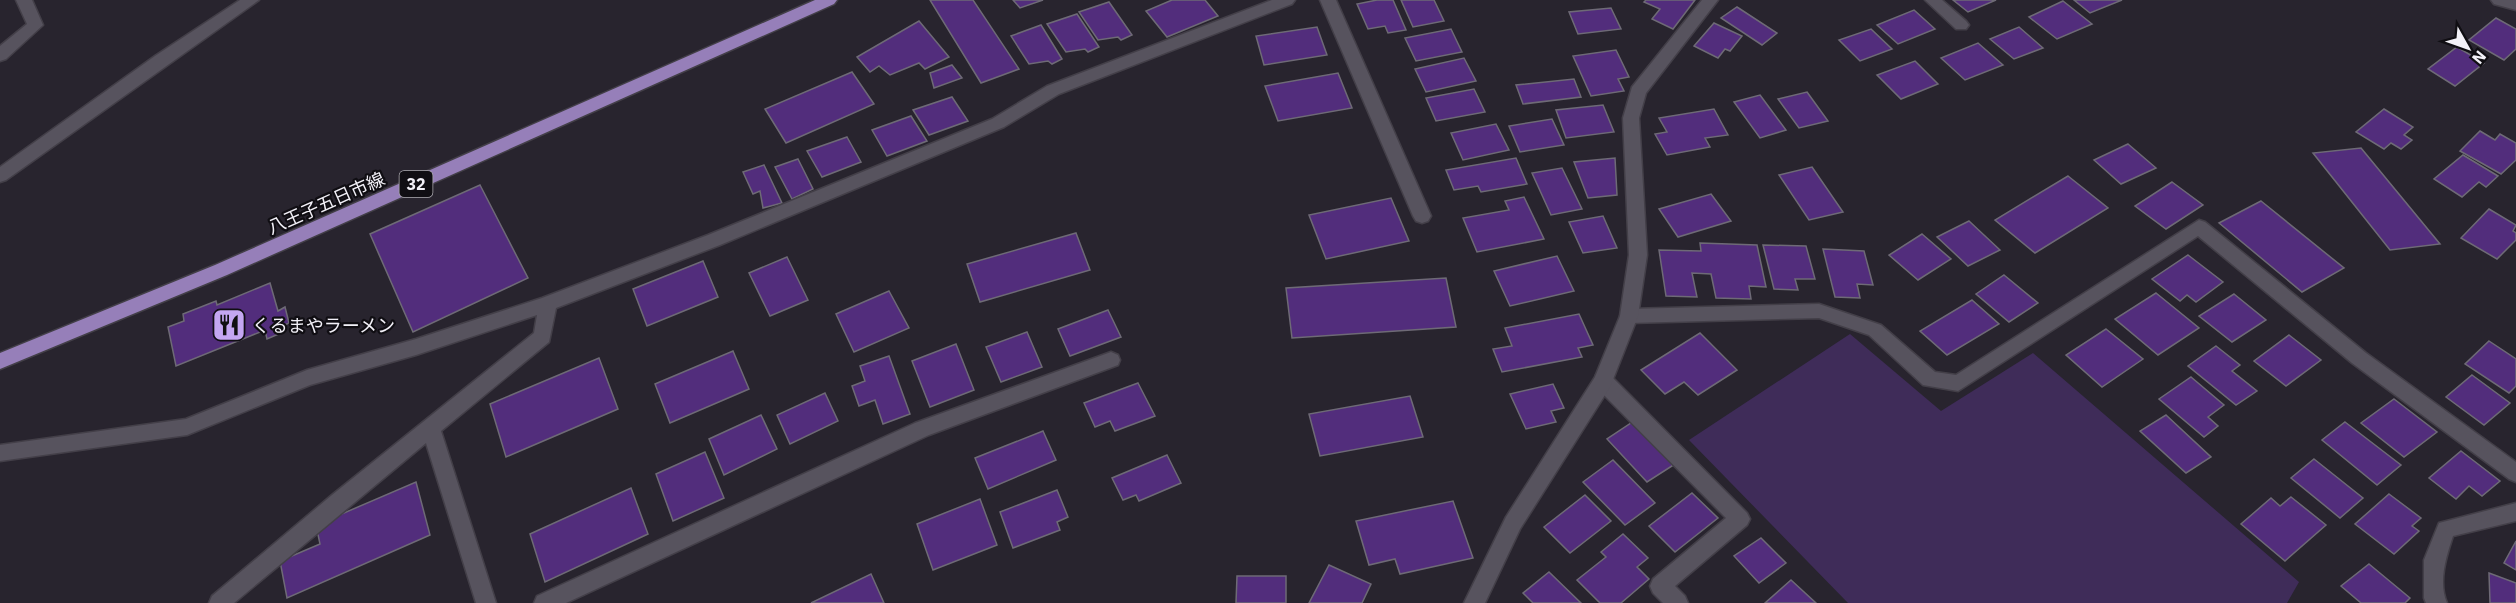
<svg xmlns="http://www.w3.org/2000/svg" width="2516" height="603" viewBox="0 0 2516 603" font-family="'IBM Plex Sans','Noto Sans JP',sans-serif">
<rect width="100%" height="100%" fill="#28242e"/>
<!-- green -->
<polygon fill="#3f2c59" points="1850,334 1941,411 2033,353 2299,582 2287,603 1848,603 1689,440"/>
<!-- building -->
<g fill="#522d7c" stroke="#6e6a76" stroke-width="1.5">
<polygon points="930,0 973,0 1019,69 981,83"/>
<polygon points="1013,0 1043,0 1020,8"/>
<polygon points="1172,0 1205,0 1218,16 1167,37 1146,11"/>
<polygon points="1377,0 1393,0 1406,30 1388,33 1385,26 1368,29 1357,4"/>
<polygon points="1401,0 1434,0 1444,21 1413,27"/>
<polygon points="1646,0 1695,0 1673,29 1652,19 1660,9 1644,2"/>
<polygon points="1953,0 1996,0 1968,12"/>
<polygon points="2074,0 2122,0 2090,13"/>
<polygon points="2063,1 2092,24 2057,39 2029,17"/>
<polygon points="1109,2 1132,35 1121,40 1118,37 1098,40 1079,12"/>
<polygon points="1737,7 1777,33 1762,45 1721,18"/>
<polygon points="1611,8 1621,29 1578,34 1569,12"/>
<polygon points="1914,10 1935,29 1898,44 1877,25"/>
<polygon points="1077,14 1099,47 1088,52 1085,49 1066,52 1047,24"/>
<polygon points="2496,18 2516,29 2516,49 2504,60 2469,40"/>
<polygon points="919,21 949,57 925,69 919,63 890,75 879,66 870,72 857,57"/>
<polygon points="1714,23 1742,36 1730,51 1725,49 1718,58 1694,46"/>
<polygon points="1041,25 1062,59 1052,64 1048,61 1029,64 1011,36"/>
<polygon points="1317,27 1327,55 1264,65 1256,36"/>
<polygon points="2019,27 2043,48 2014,59 1990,39"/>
<polygon points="1451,29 1462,52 1416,61 1405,38"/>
<polygon points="1871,29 1892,49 1860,61 1839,40"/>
<polygon points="1978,43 2003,65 1965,80 1941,58"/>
<polygon points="2457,47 2484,63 2455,86 2428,69"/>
<polygon points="1616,50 1629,77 1618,79 1624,91 1591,96 1573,56"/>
<polygon points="1464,58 1476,81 1426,92 1415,69"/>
<polygon points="1915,61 1938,84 1901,99 1877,75"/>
<polygon points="952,65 962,78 934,88 930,73"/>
<polygon points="852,72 874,104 786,143 765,109"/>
<polygon points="1338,73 1352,108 1278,121 1265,86"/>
<polygon points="1574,79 1581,97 1523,104 1516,85"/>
<polygon points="1474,89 1485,112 1436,121 1426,98"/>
<polygon points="1807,92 1828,121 1799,128 1778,99"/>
<polygon points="1760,95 1786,130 1760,138 1734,102"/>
<polygon points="952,97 968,121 929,135 913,110"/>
<polygon points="1603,105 1614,132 1566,138 1556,110"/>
<polygon points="1714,109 1728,135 1705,138 1710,147 1667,155 1655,134 1667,132 1659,118"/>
<polygon points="2384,109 2413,127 2404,135 2412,140 2401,149 2391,143 2384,149 2356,132"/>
<polygon points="911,116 927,141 887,156 872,130"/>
<polygon points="1552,119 1564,145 1520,152 1509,126"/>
<polygon points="1496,124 1509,150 1463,160 1451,133"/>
<polygon points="2480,131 2495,140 2500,134 2516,143 2516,160 2501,174 2460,151"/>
<polygon points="847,137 861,162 822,177 807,151"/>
<polygon points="2128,144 2156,168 2121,184 2094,160"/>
<polygon points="2361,148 2440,244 2390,250 2313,153"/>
<polygon points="2463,155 2498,176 2486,187 2479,182 2462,197 2434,179"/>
<polygon points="1516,158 1527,184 1481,192 1478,186 1454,190 1446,170"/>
<polygon points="1615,158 1617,195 1588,198 1574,162"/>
<polygon points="798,159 813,189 792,199 775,167"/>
<polygon points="764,165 782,203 763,208 760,191 753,194 743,172"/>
<polygon points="1812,167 1843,212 1809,220 1779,175"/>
<polygon points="1562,168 1582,209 1551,215 1532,173"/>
<polygon points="2068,176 2108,208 2035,253 1995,220"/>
<polygon points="2172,182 2203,205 2166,229 2135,206"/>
<polygon points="480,185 528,278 413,332 370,234"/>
<polygon points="1711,194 1731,221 1678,237 1659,209"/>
<polygon points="1524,197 1544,239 1477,252 1463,218 1509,210 1505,201"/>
<polygon points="1391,198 1409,241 1326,259 1309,215"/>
<polygon points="2261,201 2344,268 2302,292 2219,223"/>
<polygon points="2489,209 2516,225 2513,231 2516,233 2516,240 2497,259 2461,238"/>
<polygon points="1603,216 1617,248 1583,253 1569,222"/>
<polygon points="1969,221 2000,250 1968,266 1937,237"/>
<polygon points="1076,233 1090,270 980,302 967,264"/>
<polygon points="1922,234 1951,259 1918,280 1889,255"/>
<polygon points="1700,243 1757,245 1766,287 1749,286 1751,299 1716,298 1711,274 1692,273 1697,297 1666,296 1659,250 1701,251"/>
<polygon points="1763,245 1806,246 1815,279 1795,279 1798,290 1774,289"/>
<polygon points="1823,249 1864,251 1873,285 1857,284 1860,298 1835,297"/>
<polygon points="2188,255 2223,282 2196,302 2187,295 2180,301 2152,279"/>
<polygon points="1557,256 1574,291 1510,306 1494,271"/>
<polygon points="787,257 808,300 770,316 749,273"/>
<polygon points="703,261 718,297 647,326 633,289"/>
<polygon points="2004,275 2038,303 2009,322 1976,294"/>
<polygon points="1446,278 1456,327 1292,338 1286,288"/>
<polygon points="270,283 278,311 285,307 289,323 280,327 281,333 267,339 265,330 176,366 168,327 184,321 183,314 216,301 217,305"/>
<polygon points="889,291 909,328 854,352 836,314"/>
<polygon points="2156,293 2199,328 2158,355 2115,319"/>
<polygon points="2234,294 2266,320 2232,342 2199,316"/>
<polygon points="1972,300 1999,324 1947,355 1920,331"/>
<polygon points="1108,310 1121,337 1070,356 1058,329"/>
<polygon points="1579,314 1593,345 1578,348 1582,357 1502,372 1493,349 1512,346 1505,328"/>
<polygon points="2106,329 2143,359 2102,387 2066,355"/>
<polygon points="1027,332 1042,367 1001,382 986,347"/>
<polygon points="1700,333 1737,370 1698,395 1684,382 1665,394 1641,370"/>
<polygon points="2289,335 2321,360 2286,386 2254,361"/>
<polygon points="2489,341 2516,359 2516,386 2509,393 2465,364"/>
<polygon points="956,344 974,390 930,407 912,361"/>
<polygon points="2216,346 2240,365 2232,371 2257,391 2236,405 2188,366"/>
<polygon points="733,351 749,389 670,423 655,384"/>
<polygon points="889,356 910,414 883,424 875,400 859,406 852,386 865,381 860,366"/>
<polygon points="599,358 618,409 506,457 490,404"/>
<polygon points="2472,375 2510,403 2484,425 2446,397"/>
<polygon points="2191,377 2224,405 2208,417 2218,426 2204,437 2159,399"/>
<polygon points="1138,383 1155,416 1115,431 1110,421 1095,427 1084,403"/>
<polygon points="1553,384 1564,408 1551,411 1556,422 1526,429 1510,394"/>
<polygon points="825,393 838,421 790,444 777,415"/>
<polygon points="1410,396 1423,437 1320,456 1309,414"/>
<polygon points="2394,399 2437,432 2404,457 2361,423"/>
<polygon points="761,415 777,449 724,475 709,439"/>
<polygon points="2166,415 2211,457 2186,473 2140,431"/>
<polygon points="1634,421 1675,464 1647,482 1607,439"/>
<polygon points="2345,422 2401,465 2377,485 2322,440"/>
<polygon points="1043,431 1056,460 988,489 975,458"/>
<polygon points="2461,451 2500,481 2482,496 2469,486 2456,499 2429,478"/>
<polygon points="705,452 724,498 673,521 656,474"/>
<polygon points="1167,455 1181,483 1139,501 1136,495 1123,500 1112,478"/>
<polygon points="2314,459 2363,498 2340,518 2291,478"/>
<polygon points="1613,460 1655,503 1625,525 1583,482"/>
<polygon points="416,482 430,535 287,598 280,561 320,544 316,525"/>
<polygon points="631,488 648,534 545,582 530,534"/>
<polygon points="1057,490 1068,517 1057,522 1060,530 1013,548 1000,512"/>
<polygon points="1692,493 1718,518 1675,552 1649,526"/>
<polygon points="2389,494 2421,518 2412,526 2419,531 2394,554 2355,524"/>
<polygon points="1585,495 1611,521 1570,553 1544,527"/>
<polygon points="2291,497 2326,525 2285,561 2241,524 2271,498 2280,506"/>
<polygon points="980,499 997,545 933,570 917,524"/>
<polygon points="1453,501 1473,558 1400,574 1395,559 1369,565 1356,521"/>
<polygon points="1623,534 1648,558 1637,567 1649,579 1621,603 1600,603 1577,580 1606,557 1601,552"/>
<polygon points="1761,538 1786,563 1759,583 1734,556"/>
<polygon points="2516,541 2516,570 2504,563"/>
<polygon points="2369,564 2410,598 2405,603 2361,603 2341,586"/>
<polygon points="1329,565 1371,584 1362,603 1309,603"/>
<polygon points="1549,572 1581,603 1533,603 1523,593"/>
<polygon points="2489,573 2516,583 2516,603 2490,603"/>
<polygon points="871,574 884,603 811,603"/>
<polygon points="1237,576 1286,576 1286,603 1236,603"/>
<polygon points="1791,580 1816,603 1765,603"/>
</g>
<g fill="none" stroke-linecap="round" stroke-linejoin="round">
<!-- lane casing -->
<g stroke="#433f48" stroke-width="3">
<g id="lane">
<polygon points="16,0 32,0 43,25 6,59 0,61 0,46 27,24"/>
<polygon points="1320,0 1336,0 1431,216 1428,221 1422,223 1416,221 1413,216"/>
<polygon points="1925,0 1942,0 1966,21 1969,25 1966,29 1956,29"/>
<polygon points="2199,220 2205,222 2366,353 2516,462 2516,482 2509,479 2352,363 2198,236 1958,391 1923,385 1869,335 1819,318 1629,323 1623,321 1620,316 1623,311 1629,309 1819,304 1881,325 1935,372 1956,375"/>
<polygon points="1111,352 1118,355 1120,360 1118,365 929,435 566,603 534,603 537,596 915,423"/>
<polygon points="1603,373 1610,375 1747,513 1750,519 1747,525 1675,586 1685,596 1688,603 1663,603 1653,593 1650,586 1653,579 1726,518 1596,387 1594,381 1596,375"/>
<path d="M2516 503V521L2453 536C2446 557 2438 582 2447 603H2426L2424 598V560L2439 523Z"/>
</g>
</g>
<!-- street casing -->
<g stroke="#433f48" stroke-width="3">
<g id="street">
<polygon points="240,0 259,0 6,180 0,182 0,167 155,56"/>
<polygon points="1272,0 1295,0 1292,4 1059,94 1004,127 720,245 556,308 549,342 441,431 496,603 476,603 426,443 234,603 209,603 212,596 332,495 534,333 537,315 416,355 310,385 187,435 0,461 0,445 186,419 307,370 416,339 542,298 708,235 992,119 1047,86"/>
<polygon points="1702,0 1718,0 1646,93 1639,118 1647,255 1638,316 1610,387 1520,529 1485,603 1464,603 1506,517 1595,377 1620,316 1629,255 1623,118 1632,87"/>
<polygon points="2491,0 2516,0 2516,10 2494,4"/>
</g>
</g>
<!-- primary casing -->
<g stroke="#433f48" stroke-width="3">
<polygon id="primary" points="815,0 837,0 834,4 227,275 0,369 0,353 215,265"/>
</g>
<!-- lane -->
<use href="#lane" fill="#57535e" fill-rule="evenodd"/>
<!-- street -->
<use href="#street" fill="#57535e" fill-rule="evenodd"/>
<!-- primary -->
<use href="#primary" fill="#967fb9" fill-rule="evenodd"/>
</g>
<!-- icons -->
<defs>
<g id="restaurant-square" transform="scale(1.725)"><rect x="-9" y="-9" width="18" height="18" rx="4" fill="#c4a7f1" stroke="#100e13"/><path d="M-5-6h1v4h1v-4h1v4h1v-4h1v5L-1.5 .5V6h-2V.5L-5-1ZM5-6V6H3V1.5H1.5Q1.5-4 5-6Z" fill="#111"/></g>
</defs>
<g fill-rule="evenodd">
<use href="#restaurant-square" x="229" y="325"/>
</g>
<g text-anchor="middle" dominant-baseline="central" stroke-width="4.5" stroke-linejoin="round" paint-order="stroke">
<!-- shield labels -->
<rect fill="#100e13" stroke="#afadb3" stroke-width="1.5" x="399.5" y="171" width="33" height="26" rx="4.5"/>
<g font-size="16" font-weight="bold" fill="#f3f1f8">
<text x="416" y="184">32</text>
</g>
<!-- street labels -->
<g font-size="18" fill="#f3f1f8" stroke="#100e13">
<text transform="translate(326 203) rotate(-24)">八王子五日市線</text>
</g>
<!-- poi labels -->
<g font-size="18" fill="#f3f1f8" stroke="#100e13" text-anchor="start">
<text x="252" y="325">くるまやラーメン</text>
</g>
</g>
<!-- north arrow -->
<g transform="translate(2468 48) rotate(130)" stroke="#100e13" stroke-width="4.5" paint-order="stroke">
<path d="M0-4.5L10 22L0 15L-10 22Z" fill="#f3f1f8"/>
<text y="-9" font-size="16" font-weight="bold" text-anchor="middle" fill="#f3f1f8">N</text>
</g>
</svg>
